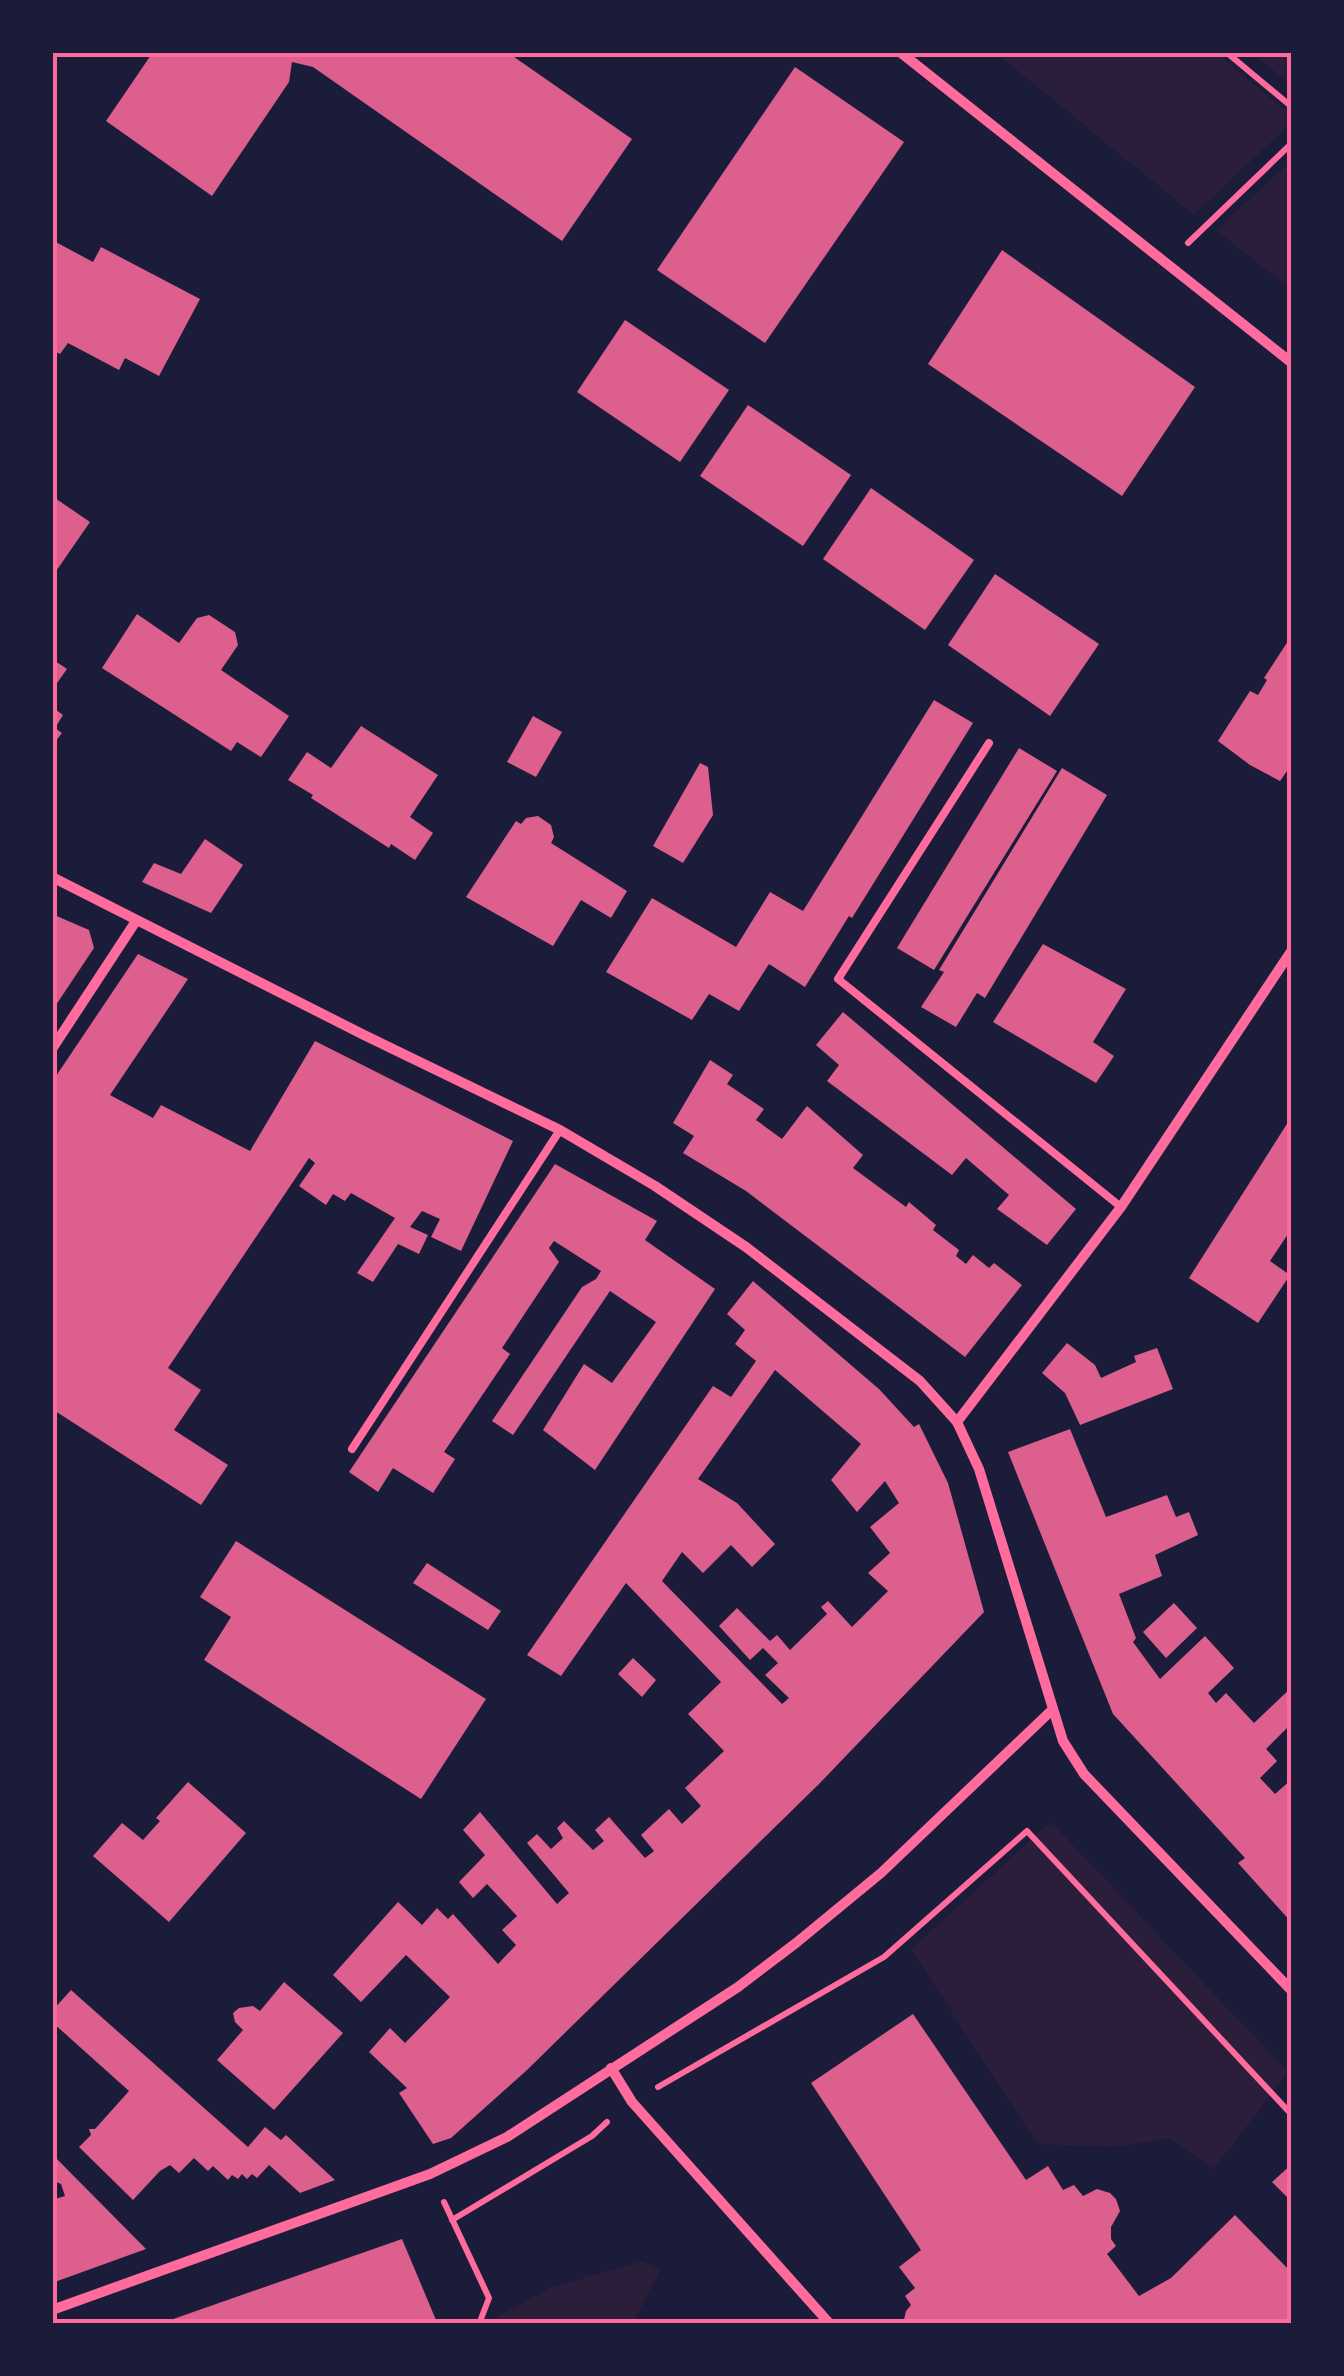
<svg xmlns="http://www.w3.org/2000/svg" width="1344" height="2376" viewBox="0 0 1344 2376" font-family="'Fira Sans',sans-serif">
<rect width="100%" height="100%" fill="#1b1b3a"/>
<!-- green -->
<g fill="#2a1e3b">
<polygon points="996,53 1216,53 1291,115 1291,123 1194,215"/>
<polygon points="1251,53 1291,53 1291,84"/>
<polygon points="1291,161 1291,289 1216,230"/>
<polygon points="1051,1822 1288,2072 1214,2169 1170,2138 1114,2147 1037,2144 911,1949"/>
<polygon points="642,2261 660,2270 633,2323 486,2323 550,2288"/>
</g>
<!-- building -->
<g fill="#dd5f8e" fill-rule="evenodd">
<polygon points="153,52 507,52 632,139 562,241 313,67 292,62 289,82 212,196 106,121"/>
<polygon points="795,67 904,142 765,343 657,270"/>
<polygon points="52,240 93,262 101,247 200,299 159,376 125,358 119,370 68,343 60,354 52,350"/>
<polygon points="1002,250 1195,387 1122,496 928,364"/>
<polygon points="625,320 729,390 680,462 577,392"/>
<polygon points="748,405 851,475 803,546 700,476"/>
<polygon points="871,488 974,560 925,630 823,559"/>
<polygon points="52,496 90,522 52,577"/>
<polygon points="995,574 1099,644 1050,716 948,645"/>
<polygon points="137,614 179,643 197,618 209,615 235,632 238,645 221,670 289,716 261,757 237,742 231,751 102,668"/>
<polygon points="1292,635 1292,764 1280,781 1250,765 1218,741 1250,691 1258,695 1267,680 1264,678"/>
<polygon points="52,659 67,669 52,690"/>
<polygon points="934,700 973,723 852,918 849,916 805,987 769,964 739,1011 709,994 692,1020 606,972 652,898 736,947 770,892 803,911"/>
<polygon points="52,707 63,715 55,728 62,733 52,746"/>
<polygon points="533,716 562,732 536,777 507,762"/>
<polygon points="361,726 438,775 410,817 433,833 415,860 391,844 389,848 311,798 313,795 288,780 307,752 331,768"/>
<polygon points="1019,748 1057,771 934,970 897,948"/>
<polygon points="700,763 708,767 713,815 683,863 653,846"/>
<polygon points="1062,768 1107,795 985,998 977,993 956,1027 921,1007 944,972 939,970"/>
<polygon points="538,816 551,825 554,837 551,843 627,891 611,918 581,900 553,946 466,897 516,821 521,824 526,818"/>
<polygon points="205,839 243,865 211,913 142,882 154,863 181,874"/>
<polygon points="52,914 89,930 94,948 52,1011"/>
<polygon points="1043,944 1126,989 1093,1042 1114,1056 1096,1083 993,1022"/>
<polygon points="138,954 188,979 110,1095 153,1118 161,1105 250,1151 315,1041 513,1141 461,1251 431,1237 440,1219 422,1211 410,1227 428,1235 419,1254 398,1244 373,1282 357,1273 395,1218 351,1193 345,1201 333,1194 326,1205 299,1186 315,1163 309,1158 168,1368 201,1390 174,1430 228,1465 201,1505 52,1409 52,1082"/>
<polygon points="843,1012 1076,1209 1047,1245 997,1209 1009,1195 966,1158 952,1175 827,1081 839,1065 816,1045"/>
<polygon points="710,1060 733,1075 727,1084 764,1109 756,1120 782,1139 807,1106 863,1155 853,1168 906,1207 909,1202 936,1225 933,1230 959,1250 956,1256 966,1264 973,1255 989,1268 994,1263 1022,1285 965,1357 746,1191 683,1153 694,1136 673,1123"/>
<polygon points="1292,1116 1292,1228 1270,1261 1290,1275 1258,1323 1189,1278"/>
<polygon points="555,1164 657,1221 645,1240 715,1289 595,1470 543,1430 584,1364 612,1383 656,1322 610,1291 513,1435 492,1421 582,1287 596,1279 601,1271 554,1241 549,1248 559,1262 502,1348 510,1354 444,1452 455,1459 433,1493 393,1468 378,1492 349,1472"/>
<path d="M753 1281 879 1389 914 1427 919 1424 948 1483 984 1612 819 1784 526 2071 451 2138 433 2144 399 2093 407 2088 369 2052 390 2028 405 2043 450 1997 406 1955 361 2002 333 1975 398 1902 422 1925 437 1908 448 1919 453 1914 498 1964 516 1945 502 1930 517 1916 487 1884 473 1898 459 1882 485 1855 463 1830 480 1812 557 1904 569 1893 527 1843 537 1834 551 1849 563 1838 557 1828 564 1821 593 1850 604 1841 595 1830 609 1817 645 1858 654 1851 641 1835 669 1809 682 1824 701 1806 685 1788 724 1751 688 1714 721 1682 626 1583 561 1676 527 1655 713 1386 731 1397 756 1361 735 1344 745 1330 727 1314ZM775 1370 861 1444 831 1480 857 1512 885 1481 899 1503 870 1527 890 1553 868 1573 888 1591 852 1627 828 1601 821 1607 827 1614 790 1650 777 1635 770 1641 737 1608 719 1626 750 1660 763 1648 778 1663 765 1675 789 1698 782 1704 662 1581 682 1552 703 1573 731 1545 752 1567 775 1544 737 1503 698 1479Z"/>
<polygon points="1067,1343 1095,1365 1101,1378 1136,1362 1134,1356 1157,1348 1173,1389 1080,1425 1065,1393 1042,1373"/>
<polygon points="1070,1429 1106,1517 1167,1495 1176,1517 1189,1512 1198,1535 1155,1555 1162,1576 1119,1594 1136,1638 1133,1642 1160,1679 1205,1636 1234,1668 1208,1693 1216,1703 1226,1693 1254,1723 1292,1687 1292,1723 1266,1749 1277,1761 1260,1778 1275,1794 1292,1779 1292,1923 1238,1863 1245,1858 1113,1714 1008,1452"/>
<polygon points="236,1541 486,1699 421,1799 204,1660 231,1617 200,1597"/>
<polygon points="427,1563 501,1611 488,1630 413,1583"/>
<polygon points="1174,1603 1197,1628 1166,1658 1143,1632"/>
<polygon points="633,1658 656,1680 642,1697 618,1674"/>
<polygon points="188,1782 246,1833 169,1922 93,1856 122,1823 143,1840 160,1821 156,1818"/>
<polygon points="284,1982 343,2033 274,2110 217,2060 243,2030 235,2022 233,2013 239,2008 253,2006 260,2011"/>
<polygon points="71,1990 248,2147 265,2127 281,2140 286,2135 335,2180 300,2193 269,2165 257,2178 252,2174 247,2179 242,2174 238,2179 232,2175 228,2180 213,2166 208,2171 194,2158 179,2173 170,2165 160,2171 133,2200 79,2147 91,2135 89,2129 95,2129 129,2091 52,2022 52,2011"/>
<polygon points="913,2014 1026,2180 1048,2166 1063,2190 1074,2185 1083,2196 1097,2189 1110,2193 1116,2199 1120,2211 1111,2227 1111,2239 1116,2246 1107,2254 1139,2296 1171,2278 1235,2215 1292,2273 1292,2324 903,2324 906,2311 911,2305 905,2296 915,2288 899,2267 921,2250 811,2083"/>
<polygon points="52,2154 146,2249 52,2283 52,2200 65,2196 61,2184 52,2180"/>
<polygon points="1292,2164 1292,2202 1272,2182"/>
<polygon points="402,2239 436,2320 434,2324 159,2324"/>
</g>
<g fill="none" stroke-linecap="round" stroke-linejoin="round">
<!-- path -->
<g stroke="#ff6b9d" stroke-width="6">
<polyline points="1226,52 1292,107"/>
<polyline points="1188,243 1292,143"/>
<polyline points="658,2087 884,1957 1027,1831 1292,2115"/>
<polyline points="444,2202 489,2298 479,2324"/>
<polyline points="452,2220 592,2136 607,2122"/>
</g>
<!-- service -->
<g stroke="#ff6b9d" stroke-width="8">
<polyline points="989,743 838,979 1121,1207"/>
<polyline points="352,1449 560,1130"/>
</g>
<!-- minor -->
<g stroke="#ff6b9d" stroke-width="10">
<polyline points="900,52 1292,363"/>
<polyline points="52,877 364,1035 560,1130 655,1186 746,1247 920,1381 957,1422 979,1469 1063,1741 1084,1774 1292,1991"/>
<polyline points="52,1049 136,921"/>
<polyline points="957,1422 1121,1207 1292,950"/>
<polyline points="611,2068 632,2102 830,2324"/>
<polyline points="52,2310 430,2174 507,2137 738,1987 796,1943 881,1873 1052,1710"/>
</g>
</g>
<!-- border -->
<rect width="1344" height="2376" fill="none" stroke="#1b1b3a" stroke-width="110"/>
<rect x="55" y="55" width="1234" height="2266" fill="none" stroke="#ff6b9d" stroke-width="4"/>
</svg>
